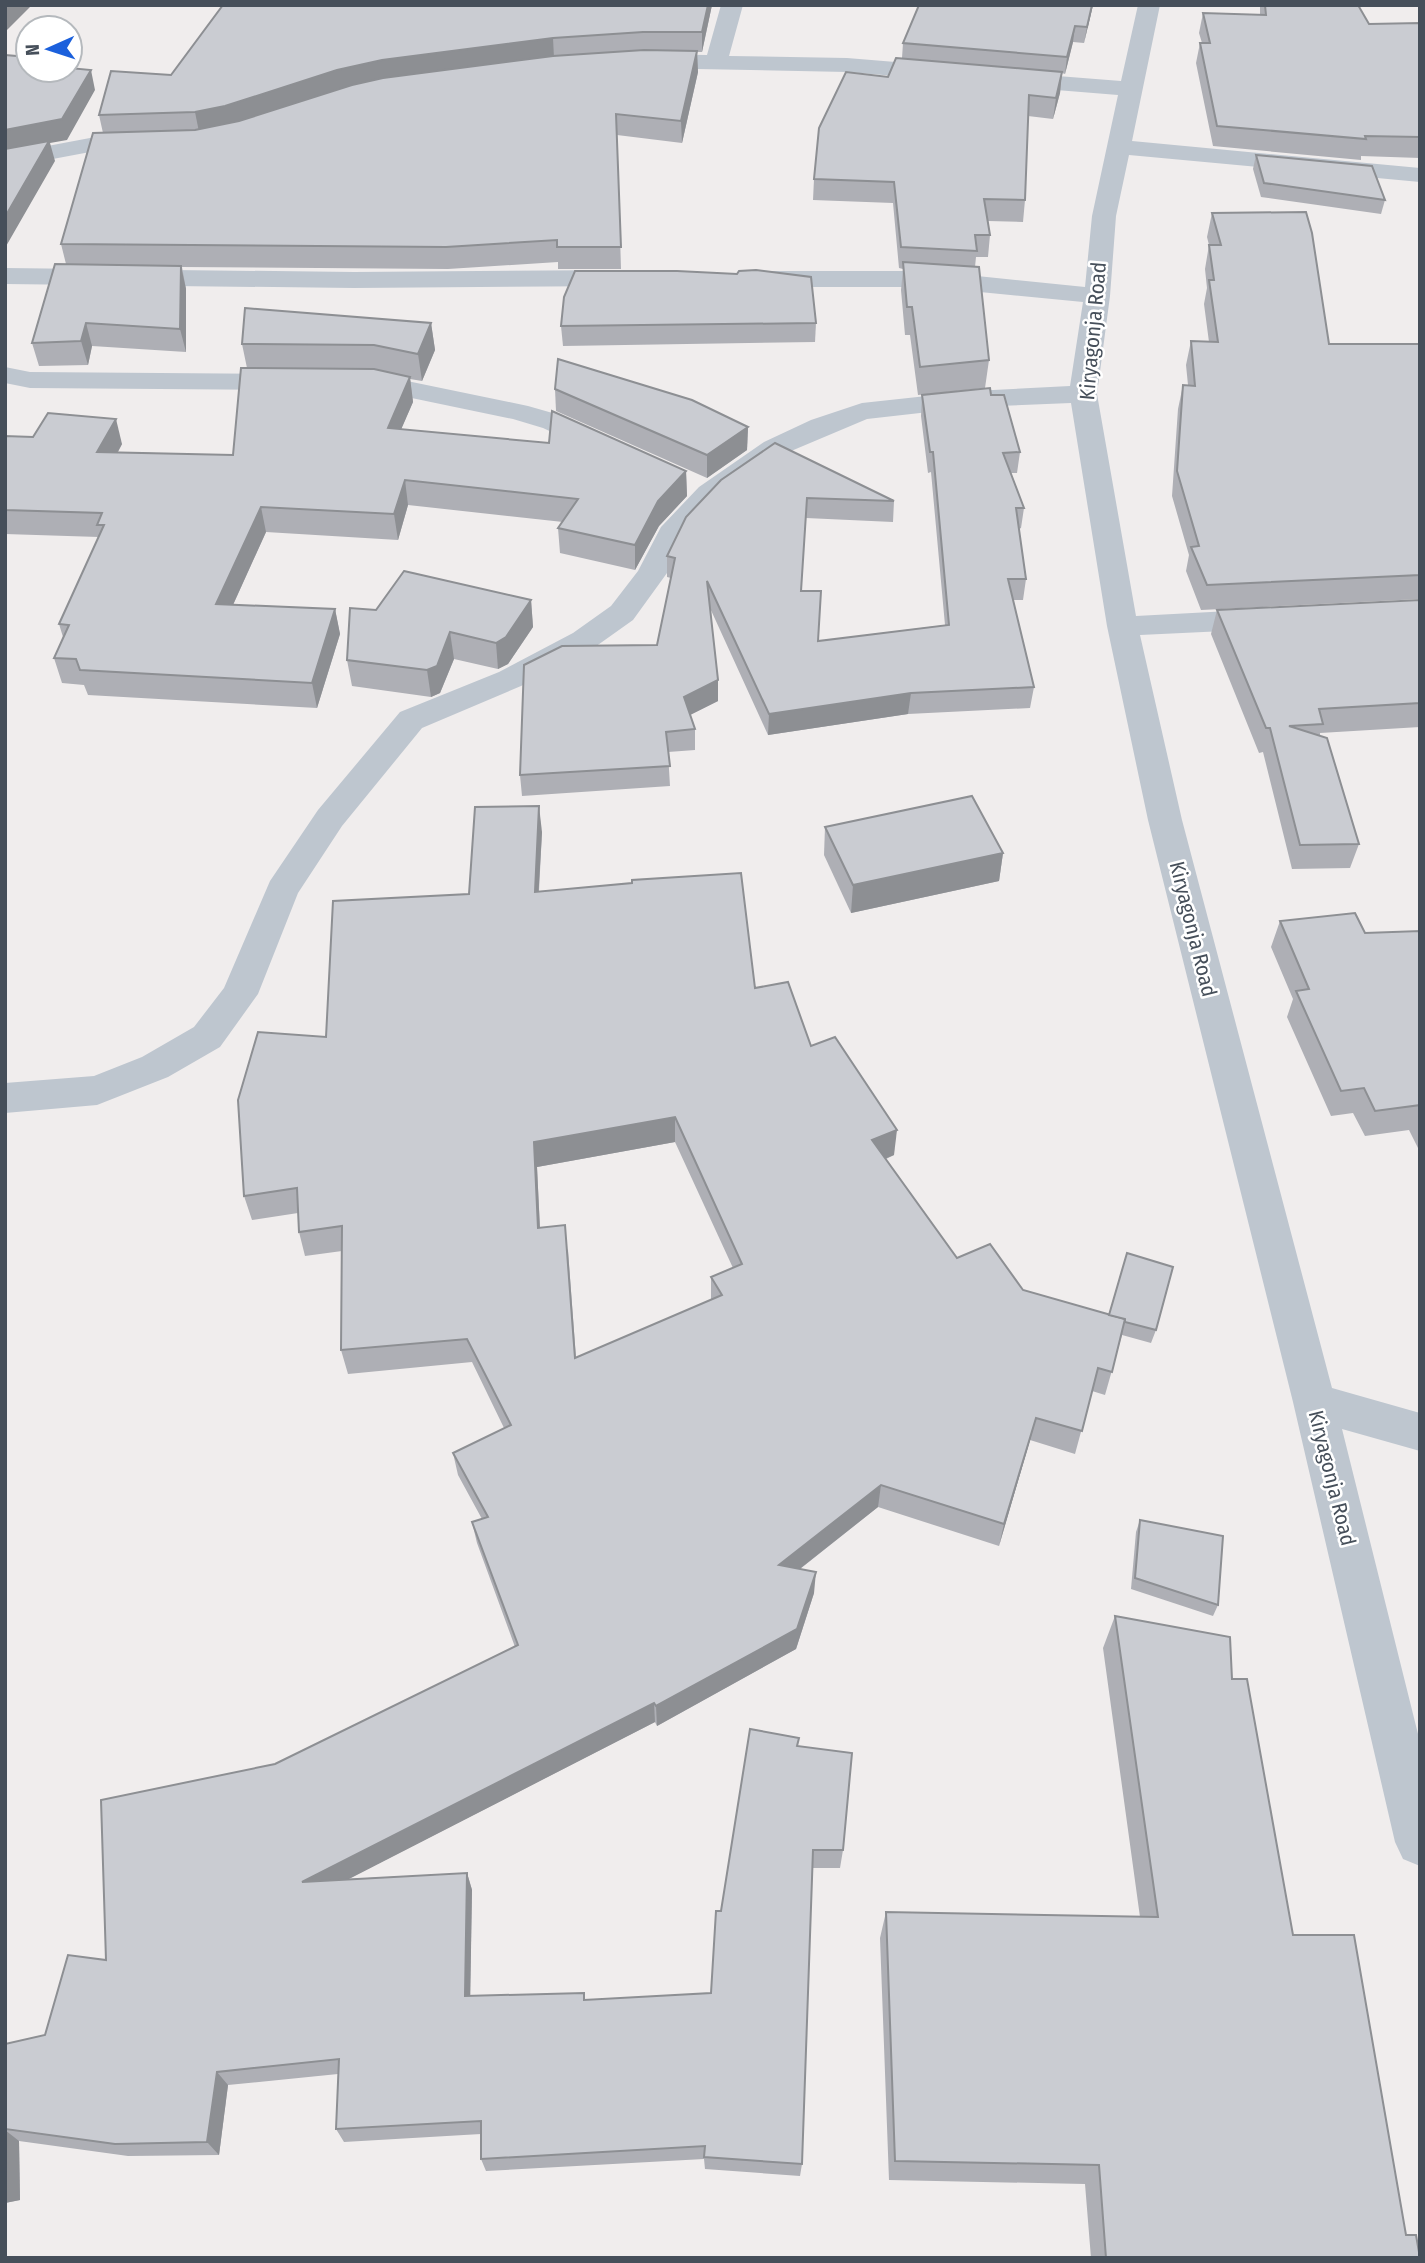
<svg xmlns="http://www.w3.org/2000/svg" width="1425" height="2263" viewBox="0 0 1425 2263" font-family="'Fira Sans Condensed',sans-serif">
<rect width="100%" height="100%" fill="#f0eded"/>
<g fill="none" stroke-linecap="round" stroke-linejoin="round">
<!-- minor -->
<g fill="#bec6cf" fill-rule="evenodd">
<polygon points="721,5 743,5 729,56 847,58 944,66 952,68 955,73 952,78 944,80 847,72 644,68 636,66 633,61 636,56 644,54 707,55"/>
<polygon points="1138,5 1160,5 1132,141 1420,168 1420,182 1129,155 1116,216 1110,296 1097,394 1136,616 1267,609 1278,612 1282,619 1278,626 1267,629 1140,635 1182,820 1332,1388 1420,1413 1420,1451 1342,1429 1420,1742 1420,1866 1403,1859 1395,1842 1293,1402 1148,820 1107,626 1071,403 973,407 867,419 784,454 719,499 684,536 667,573 633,620 595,647 521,686 422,728 342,826 298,893 258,994 220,1047 168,1077 97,1105 5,1113 5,1083 94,1076 142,1057 194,1027 224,988 270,881 318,810 400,712 499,672 573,633 611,606 638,571 661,527 699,487 764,442 811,420 862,403 973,391 1070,386 1083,302 929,287 760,287 751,284 747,279 751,274 760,271 929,271 1085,287 1092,216 1118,95 1008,86 1000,84 997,79 1000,74 1008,72 1121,81"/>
<polygon points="142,137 150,139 154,144 150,149 90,152 5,168 5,154 90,138"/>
<polygon points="5,268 354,272 623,270 632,273 636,278 632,283 623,286 354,288 5,284"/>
<polygon points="5,367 30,372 292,374 302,376 306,382 302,388 292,390 30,388 5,383"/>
<polygon points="360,375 378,375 528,406 563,416 608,437 612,443 608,449 598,451 588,449 543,428 513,419 378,391 350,389 346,383 350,377"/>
</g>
</g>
<!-- wall -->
<g fill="#aeafb5" fill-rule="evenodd">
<polygon points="223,5 712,5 702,52 697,52 698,72 682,143 617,135 621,269 558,269 558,262 448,269 182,267 186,289 186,352 92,346 88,365 39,366 32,343 66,264 61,244 103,133 99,115 171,75"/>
<polygon points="1093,5 1084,43 1073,42 1065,74 1062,73 1060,93 1053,119 1028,116 1025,200 1023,222 988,221 990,235 988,257 976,257 975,267 989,360 985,388 918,395 910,335 905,335 901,290 903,269 899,268 893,203 813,200 814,179 902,58 903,43"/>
<polygon points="1260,5 1358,5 1369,24 1420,23 1420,158 1361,156 1361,160 1213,146 1196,63 1200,43 1202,43 1199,33 1203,13 1260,15"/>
<polygon points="1256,155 1385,200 1381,214 1261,197 1253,169"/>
<polygon points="1212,213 1329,344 1420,344 1420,599 1201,610 1186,571 1189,555 1172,496 1178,409 1183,385 1188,385 1186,365 1191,341 1209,342 1204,304 1207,288 1205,269 1209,245 1207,237"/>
<polygon points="431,323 435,350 422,381 410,379 413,402 401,429 686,471 687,496 659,526 635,570 560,553 558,528 563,522 408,505 398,540 266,532 233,605 335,609 340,634 317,708 88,695 84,685 62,683 54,658 63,637 59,624 99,537 5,534 5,436 122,444 118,452 233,455 247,368 242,344"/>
<polygon points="816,323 815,342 563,346 561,326"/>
<polygon points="555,389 748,427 747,450 707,478 556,411"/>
<polygon points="922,395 991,395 1020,452 1017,473 1011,473 1024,508 1021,528 1019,529 1026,579 1023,600 1013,600 1034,687 1030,708 908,714 768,735 710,608 718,701 690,715 695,729 695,750 668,752 670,786 522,796 520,775 657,645 671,578 667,577 667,556 721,480 894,501 893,522 806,518 801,591 818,641 945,625 931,472 928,473 921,416"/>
<polygon points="531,600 533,627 508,664 498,669 454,659 440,693 431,697 352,686 347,660 376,610"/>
<polygon points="1420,600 1420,727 1320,733 1320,735 1359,844 1350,868 1292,869 1263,752 1259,753 1211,634 1217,610"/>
<polygon points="825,827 1003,853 999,881 851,913 824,855"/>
<path d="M542 832 539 891 755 988 811 1046 894 1155 886 1159 957 1258 1023 1290 1156 1330 1151 1343 1122 1335 1105 1395 1092 1391 1075 1454 1030 1440 999 1546 878 1507 800 1569 814 1593 796 1649 657 1726 655 1722 348 1879 467 1873 472 1890 470 1996 584 1993 585 2000 711 1993 721 1911 798 1746 843 1850 840 1868H812L802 2164 800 2176 705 2169 704 2159 486 2171 481 2159V2134L344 2142 336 2129 338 2074 228 2085 219 2155 128 2156 19 2141 20 2200 5 2203V2044L45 2035 106 1960 275 1764 515 1647 477 1543 472 1522 482 1519 458 1475 453 1453 504 1428 472 1362 348 1374 341 1350 342 1251 305 1256 299 1232 298 1213 252 1220 244 1196 326 1037 469 894ZM675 1142 733 1268 711 1277V1300L576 1358 568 1250 540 1228 537 1167Z"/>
<polygon points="1280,921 1365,933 1420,931 1420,1152 1409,1130 1365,1136 1353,1113 1331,1116 1287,1017 1293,999 1271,947"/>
<polygon points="1140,1520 1218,1605 1213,1616 1131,1589 1136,1532"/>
<polygon points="1115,1616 1232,1679 1293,1935 1406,2235 1420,2258 1091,2258 1085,2184 889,2180 880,1938 886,1912 1140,1917 1103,1648"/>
</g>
<!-- shaded-wall -->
<g fill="#8d8f93">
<polygon points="7,5 32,5 5,32 5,7"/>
<polygon points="708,5 712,5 702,52 702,32"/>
<polygon points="1092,5 1093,5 1084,43 1087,27"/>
<polygon points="1075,26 1073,42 1065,74 1067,57"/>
<polygon points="553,38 554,58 199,132 195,112 337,70 382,60"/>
<polygon points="697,51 698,72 682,143 681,121"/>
<polygon points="91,70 95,90 67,140 50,143 55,161 5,248 5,130"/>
<polygon points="1062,72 1060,93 1053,119 1056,98"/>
<polygon points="181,266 186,289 186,352 180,329"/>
<polygon points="86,323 92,346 88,365 81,341"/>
<polygon points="431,323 435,350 422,381 418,354"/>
<polygon points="410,377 413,402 391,453 388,428"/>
<polygon points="116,419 122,444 104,477 97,452"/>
<polygon points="748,427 747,450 707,478 707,455"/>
<polygon points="686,471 687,496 659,526 635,570 635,545 658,501"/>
<polygon points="405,480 408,505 398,540 394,514"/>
<polygon points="261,507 266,532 222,629 216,604"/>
<polygon points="531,600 533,627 508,664 498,669 496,643"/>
<polygon points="335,609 340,634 317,708 312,683"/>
<polygon points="450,632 454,659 440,693 431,697 427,670"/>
<polygon points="718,680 718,701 684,718 684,697"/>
<polygon points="911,693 908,714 768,735 769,714"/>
<polygon points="539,806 542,832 537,918 535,892"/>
<polygon points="1003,853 999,881 851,913 853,885"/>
<polygon points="675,1117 675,1142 537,1167 541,1252 538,1228 534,1142"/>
<polygon points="897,1130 894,1155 870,1165 872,1140"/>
<polygon points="1036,1418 1030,1440 999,1546 1004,1524"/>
<polygon points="881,1485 878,1507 778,1586 779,1565"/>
<polygon points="816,1572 814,1593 796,1649 657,1726 656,1706"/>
<polygon points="654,1703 655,1722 310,1899 302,1882"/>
<polygon points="467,1873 472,1890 470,2011 465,1996"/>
<polygon points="217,2072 228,2085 219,2155 207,2142"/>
<polygon points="5,2130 19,2141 20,2200 5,2203"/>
</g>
<!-- building -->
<g fill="#caccd2" stroke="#8d8f93" stroke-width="2" fill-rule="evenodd">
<polygon points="223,5 708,5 702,32 643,32 553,38 382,60 337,70 225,106 195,112 99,115 111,71 171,75"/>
<polygon points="919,5 1092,5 1087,27 1075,26 1067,57 903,43"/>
<polygon points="1265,5 1358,5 1369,24 1420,23 1420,137 1365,136 1366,139 1217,126 1200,43 1210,43 1203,13 1266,15"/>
<polygon points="644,50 697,51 681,121 616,114 621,247 557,247 557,240 446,247 61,244 93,133 195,130 239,121 352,85 383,78 553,56"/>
<polygon points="5,55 28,57 28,70 70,70 70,68 91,70 62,119 5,130"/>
<polygon points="896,58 1062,72 1056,98 1029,95 1025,200 984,199 990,235 975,235 977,251 901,247 894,182 814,179 819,128 846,72 888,77"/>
<polygon points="49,141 5,217 5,149"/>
<polygon points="1256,155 1372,166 1385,200 1264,183"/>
<polygon points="1306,212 1312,233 1329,344 1420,344 1420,575 1207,585 1191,547 1199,546 1177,471 1183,385 1195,386 1191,341 1218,342 1209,280 1214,280 1209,245 1221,245 1212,213"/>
<polygon points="903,262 979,267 989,360 920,367 912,307 907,307"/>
<polygon points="55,264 181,266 180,329 86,323 81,341 32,343"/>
<polygon points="756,270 811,277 816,323 561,326 564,297 575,271 677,271 737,274 739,271"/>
<polygon points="245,308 431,323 418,354 374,345 242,344"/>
<polygon points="558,359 692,400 748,427 707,455 555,389"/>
<polygon points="241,368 374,369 410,377 388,428 549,443 552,411 686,471 658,501 635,545 558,528 578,499 405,480 394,514 261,507 216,604 335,609 312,683 80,670 76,659 54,658 69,625 59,624 104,525 97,525 102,513 5,510 5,436 33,437 48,413 116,419 97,452 233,455"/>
<polygon points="990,388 991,395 1004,395 1020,452 1003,453 1024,508 1016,508 1026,579 1008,579 1034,687 911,693 769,714 707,581 718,680 684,697 695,729 666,732 670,766 520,775 524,665 562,646 657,645 675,558 667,556 686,517 721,480 775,443 894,501 807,498 801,591 821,591 818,641 949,625 933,452 930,452 922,395"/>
<polygon points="404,571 531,600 506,637 496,643 450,632 437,666 427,670 347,660 350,608 376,610"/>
<polygon points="1420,600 1420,703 1319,709 1323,724 1289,726 1327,738 1359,844 1300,845 1270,728 1266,728 1217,610"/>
<polygon points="972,796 1003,853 853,885 825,827"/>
<path d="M539 806 535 892 632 883V880L741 873 755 988 788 982 811 1046 835 1037 897 1130 872 1140 957 1258 990 1244 1023 1290 1125 1319 1112 1372 1098 1368 1082 1431 1036 1418 1004 1524 881 1485 779 1565 816 1572 797 1629 656 1706 654 1703 302 1882 467 1873 465 1996 584 1993V2000L711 1993 716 1911H721L750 1729 799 1738 797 1746 852 1753 843 1850H813L802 2164 704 2157 705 2146 481 2159V2121L336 2129 339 2059 217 2072 207 2142 115 2144 5 2129V2044L45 2035 68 1955 106 1960 101 1800 275 1764 518 1645 472 1522 488 1517 453 1453 511 1425 467 1339 341 1350 342 1226 299 1232 297 1188 244 1196 238 1100 258 1032 326 1037 333 901 469 894 475 807ZM675 1117 742 1264 711 1277 722 1295 575 1358 565 1225 538 1228 534 1142Z"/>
<polygon points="1355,913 1365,933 1420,931 1420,1105 1375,1111 1364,1088 1341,1091 1296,991 1309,989 1280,921"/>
<polygon points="1127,1253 1173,1267 1156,1330 1125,1322 1125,1319 1109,1315"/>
<polygon points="1140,1520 1223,1536 1218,1605 1135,1578"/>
<polygon points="1115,1616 1230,1637 1232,1679 1247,1679 1293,1935 1354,1935 1406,2235 1416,2235 1420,2258 1106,2258 1099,2165 895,2161 886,1912 1158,1917"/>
</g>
<g text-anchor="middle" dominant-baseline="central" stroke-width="5" stroke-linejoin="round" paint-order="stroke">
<!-- street labels -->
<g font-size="21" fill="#464f5a" stroke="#fff">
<text transform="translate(1093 331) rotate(-85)">Kiryagonja Road</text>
<text transform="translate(1193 929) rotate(76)">Kiryagonja Road</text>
<text transform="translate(1332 1478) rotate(76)">Kiryagonja Road</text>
</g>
</g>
<!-- border -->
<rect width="1425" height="2263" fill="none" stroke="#464f5a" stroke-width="14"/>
<!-- north arrow -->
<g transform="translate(49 49) rotate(267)"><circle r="33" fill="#ffffff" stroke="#b5b9bd" stroke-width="2"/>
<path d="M0-5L12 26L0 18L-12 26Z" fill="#1b60dc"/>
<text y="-10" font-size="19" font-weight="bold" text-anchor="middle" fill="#464f5a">N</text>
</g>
</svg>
